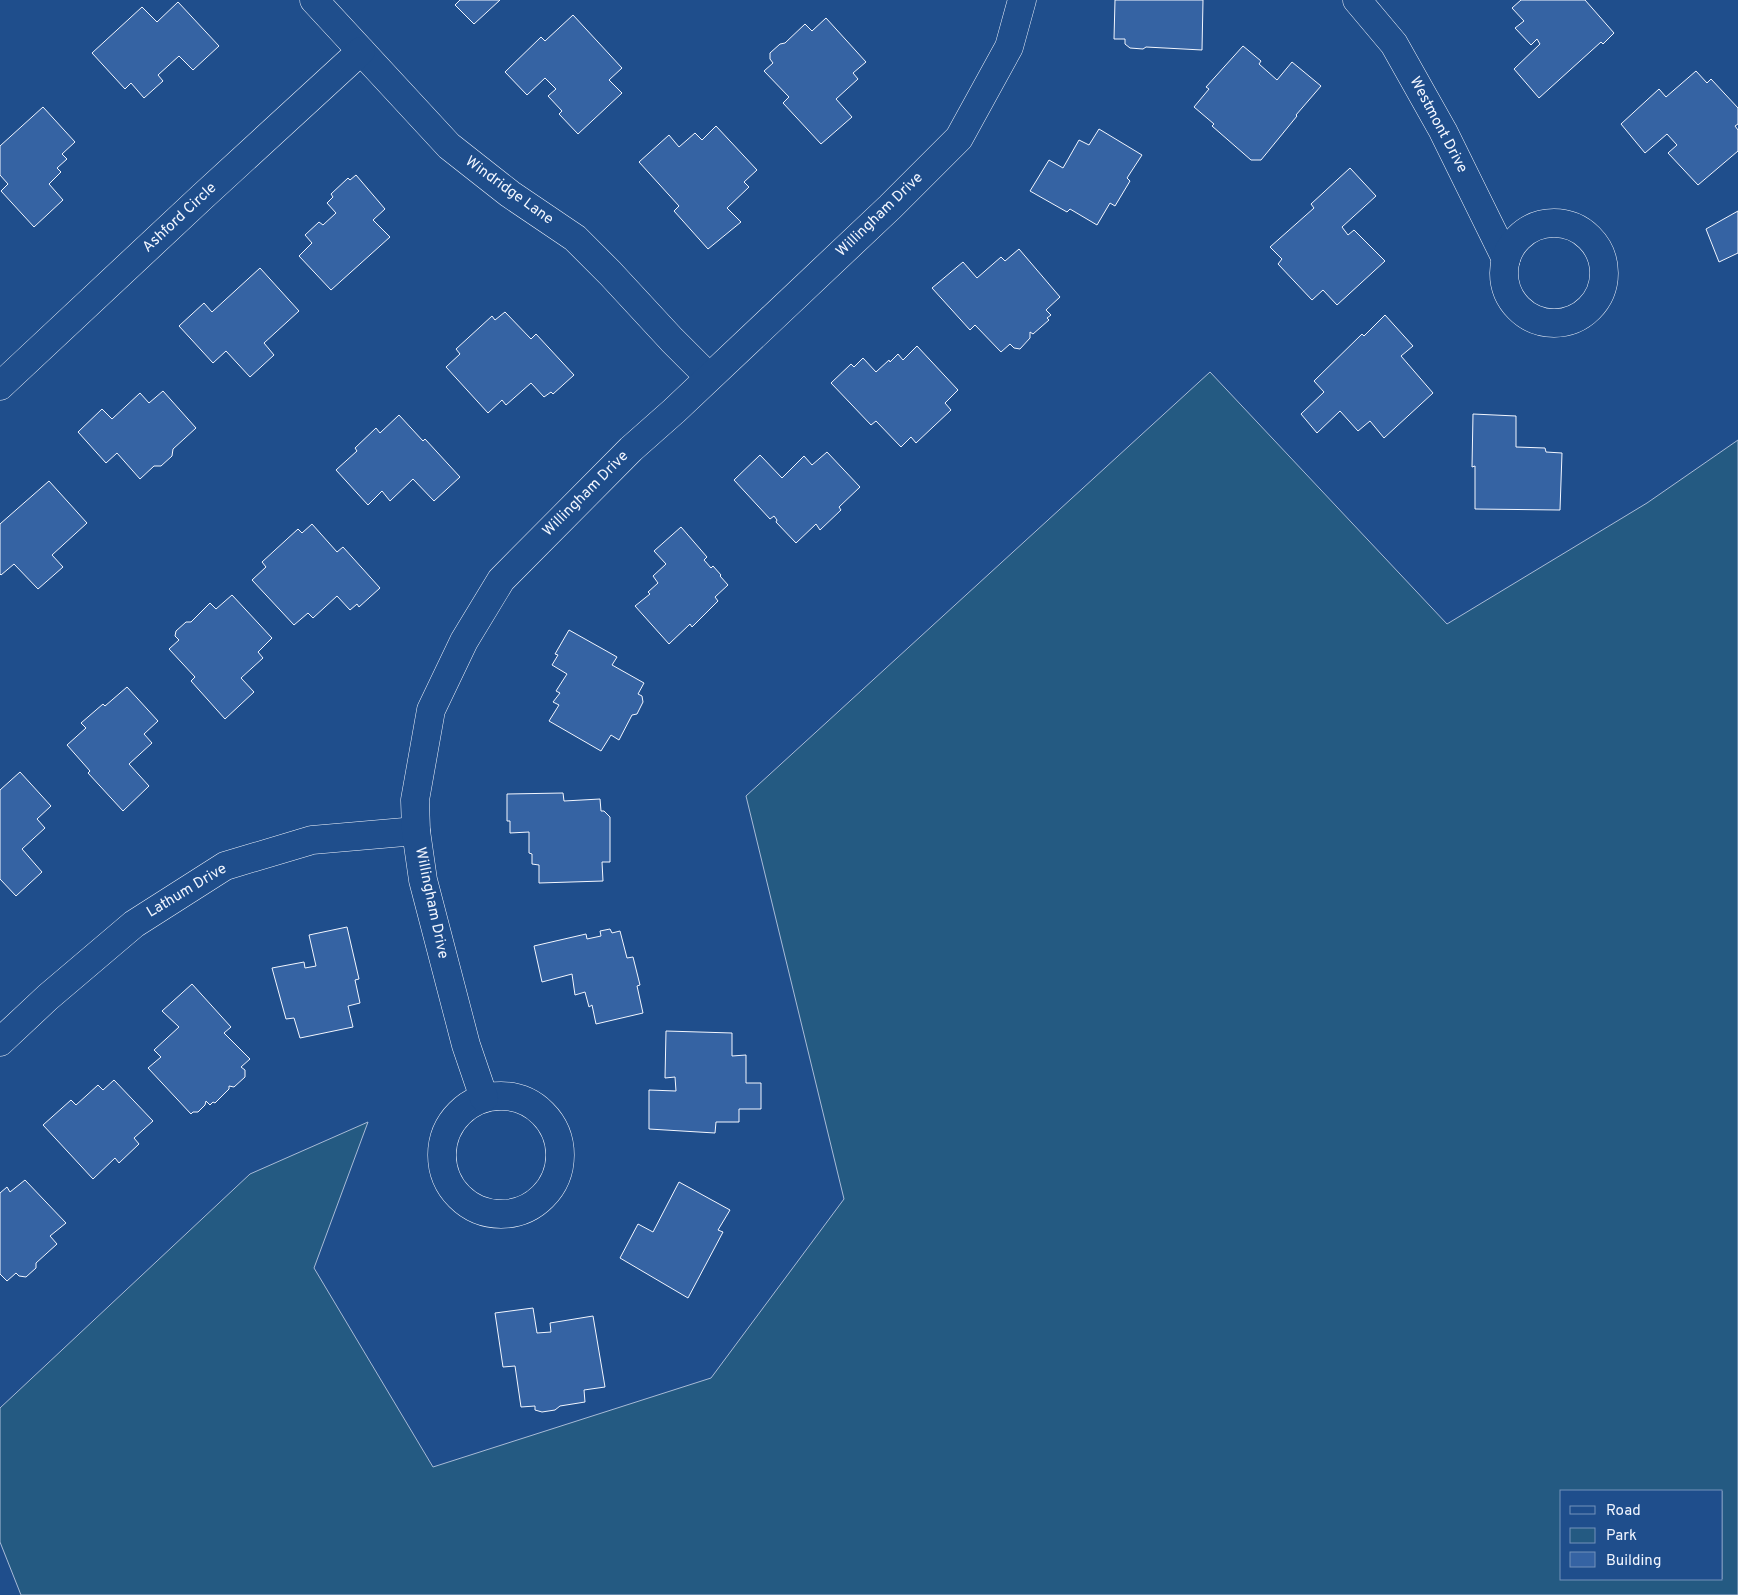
<svg xmlns="http://www.w3.org/2000/svg" width="1738" height="1595" viewBox="0 0 1738 1595" font-family="Overpass,sans-serif">
<rect width="100%" height="100%" fill="#1f4e8c"/>
<!-- green -->
<path fill="#245a82" stroke="#a8bbd7" fill-rule="evenodd" d="M1210 372 1447 624 1647 503 1738 440V1595H21L0 1542V1408L250 1174 368 1122 314 1268 433 1467 711 1378 844 1199 746 796ZM1722 1491V1579H1562V1491Z"/>
<!-- building -->
<g fill="#3563a3" stroke="#f2f6ff">
<polygon points="460,0 500,0 474,24 455,5"/>
<polygon points="1115,0 1203,0 1202,50 1146,47 1143,49 1130,48 1125,44 1125,39 1114,39"/>
<polygon points="1521,0 1585,0 1614,33 1603,44 1601,42 1539,98 1514,69 1540,44 1537,39 1531,45 1515,28 1524,21 1512,8"/>
<polygon points="178,2 219,46 193,70 179,56 158,75 163,81 144,98 131,83 125,89 92,53 142,7 157,22"/>
<polygon points="573,15 622,68 609,80 622,93 578,134 559,114 562,111 548,96 556,89 545,78 527,95 505,72 541,37 545,41"/>
<polygon points="826,18 866,62 853,73 858,79 836,99 852,117 821,144 783,103 789,97 764,71 773,63 770,59 770,53 780,44 785,43 805,24 812,31"/>
<polygon points="1243,46 1261,61 1259,64 1277,80 1292,62 1321,86 1296,115 1297,116 1261,160 1251,160 1212,126 1214,124 1194,107 1209,89 1206,87"/>
<polygon points="1696,71 1707,83 1711,79 1738,108 1738,124 1735,126 1738,130 1738,151 1698,185 1668,153 1677,145 1667,134 1645,153 1621,124 1659,89 1666,97"/>
<polygon points="43,107 75,142 62,154 67,159 57,168 61,172 49,184 63,200 34,227 1,191 8,184 0,175 0,146"/>
<polygon points="716,126 757,170 744,182 749,187 727,208 741,222 708,249 674,211 679,206 639,162 669,135 679,147 695,133 702,140"/>
<polygon points="1099,129 1142,155 1127,178 1130,181 1115,206 1110,203 1097,225 1070,209 1067,212 1030,191 1049,160 1063,168 1079,140 1089,145"/>
<polygon points="1350,168 1376,196 1342,227 1348,235 1354,230 1385,261 1337,305 1323,290 1312,300 1278,264 1282,259 1270,247 1314,208 1311,204"/>
<polygon points="356,175 385,209 373,220 390,237 331,290 299,256 312,243 305,235 319,222 323,225 336,213 327,203 333,197 331,194 348,178 350,180"/>
<polygon points="1738,211 1738,253 1719,262 1706,229"/>
<polygon points="1019,249 1060,297 1046,310 1051,315 1047,318 1049,320 1033,334 1030,332 1030,338 1020,349 1014,348 1010,344 1001,352 975,325 970,330 932,288 963,262 977,278 1001,257 1005,261"/>
<polygon points="260,268 299,311 264,343 274,355 250,377 226,351 213,363 179,326 204,303 212,312"/>
<polygon points="505,312 531,339 536,334 574,375 553,394 551,392 544,397 531,383 506,405 502,400 488,413 446,367 460,354 456,349 492,316 495,320"/>
<polygon points="1385,315 1413,346 1401,356 1433,393 1384,438 1370,421 1358,431 1340,411 1317,433 1301,414 1324,392 1314,381 1362,334 1364,336"/>
<polygon points="917,346 958,390 945,403 951,410 916,443 911,437 901,447 876,421 871,425 831,383 851,364 854,367 863,358 876,372 889,360 890,362 898,354 903,360"/>
<polygon points="163,391 196,428 173,449 172,456 161,466 154,466 140,479 117,453 106,463 78,432 102,409 112,419 140,393 149,403"/>
<polygon points="1473,414 1516,416 1516,447 1545,448 1546,452 1562,453 1560,510 1475,509 1475,466 1472,467"/>
<polygon points="399,415 423,441 425,439 460,477 434,501 413,479 390,501 382,491 368,505 336,470 357,451 355,448 376,428 380,433"/>
<polygon points="827,452 860,487 839,507 841,510 820,530 816,524 796,543 776,522 777,520 774,516 770,519 734,480 760,455 782,478 804,456 812,465"/>
<polygon points="49,481 87,523 52,555 63,567 38,589 14,564 1,575 0,574 0,524"/>
<polygon points="312,524 337,552 343,547 380,588 359,607 357,604 350,610 337,596 313,618 308,613 294,625 252,580 266,567 262,562 298,529 302,533"/>
<polygon points="681,527 707,557 704,560 711,568 713,566 721,575 720,576 728,585 715,597 718,601 692,627 690,624 669,644 635,606 650,594 648,592 658,583 653,576 666,564 654,551"/>
<polygon points="232,595 272,638 258,652 263,658 241,678 254,692 225,719 191,681 195,677 169,649 179,640 175,636 176,631 186,622 191,622 210,603 216,609"/>
<polygon points="569,630 617,657 612,665 644,683 638,694 642,696 643,702 637,714 632,715 619,740 611,735 601,751 549,721 559,705 553,702 560,693 556,691 567,674 552,665 558,655 555,654"/>
<polygon points="127,687 158,721 144,734 152,743 129,764 149,786 123,811 88,773 90,771 67,745 86,728 81,723 103,704 105,706"/>
<polygon points="20,772 51,806 37,819 45,828 22,849 42,872 16,896 0,879 0,790"/>
<polygon points="563,793 564,801 600,799 601,811 604,811 610,817 610,862 602,862 603,881 539,883 539,865 532,864 532,854 529,853 529,832 510,833 510,821 507,821 507,794"/>
<polygon points="347,927 359,979 355,980 360,1003 348,1006 353,1027 300,1038 294,1018 286,1019 272,968 304,962 305,968 316,966 309,935"/>
<polygon points="610,929 612,933 620,931 627,958 633,957 640,985 637,986 643,1013 596,1024 592,1005 589,1007 585,992 575,995 572,974 542,982 534,946 586,934 587,939 601,936 600,931"/>
<polygon points="192,984 231,1027 224,1033 250,1059 241,1067 245,1070 245,1077 234,1087 229,1086 229,1089 215,1103 213,1102 210,1105 206,1101 205,1105 198,1112 193,1112 191,1114 148,1068 161,1057 154,1050 179,1027 162,1011"/>
<polygon points="666,1031 732,1033 732,1056 746,1055 746,1083 761,1083 761,1109 739,1109 739,1122 716,1122 715,1133 649,1129 649,1090 676,1091 675,1077 665,1078"/>
<polygon points="114,1080 153,1121 134,1138 139,1144 119,1163 115,1158 93,1179 43,1125 71,1100 76,1105 98,1085 103,1090"/>
<polygon points="25,1180 66,1223 50,1236 57,1244 36,1263 36,1268 26,1277 19,1276 16,1273 7,1281 0,1274 0,1193 7,1187 10,1192"/>
<polygon points="679,1182 730,1210 718,1230 723,1232 688,1298 620,1258 638,1224 653,1232"/>
<polygon points="533,1308 537,1333 551,1332 550,1323 593,1316 605,1387 584,1390 585,1402 560,1406 555,1410 542,1412 535,1410 535,1406 521,1407 515,1366 503,1367 495,1313"/>
</g>
<g fill="none" stroke-linecap="round" stroke-linejoin="round">
<!-- minor casing -->
<g stroke="#f2f6ff" stroke-width="29">
<g id="minor">
<polyline points="314,0 449,146 510,194 575,238 610,273 672,340 709,377"/>
<polyline points="1357,0 1394,44 1443,131 1506,259"/>
<circle cx="1554" cy="273" r="50"/>
<polyline points="0,386 202,197 361,51"/>
<polyline points="0,1042 48,997 134,924 225,866 312,840 416,831"/>
<circle cx="501" cy="1155" r="59"/>
<polyline points="484,1098 466,1045 423,880 416,831 415,800 431,710 464,641 501,580 631,449 674,411 890,207 959,138 1009,47 1022,0"/>
</g>
</g>
<!-- minor -->
<use href="#minor" stroke="#1f4e8c" stroke-width="28"/>
</g>
<g text-anchor="middle" dominant-baseline="central" stroke-width="4" stroke-linejoin="round" paint-order="stroke">
<!-- street labels -->
<g font-size="15" fill="#f2f6ff" stroke="#1f4e8c">
<text transform="translate(1438 125) rotate(62)">Westmont Drive</text>
<text transform="translate(509 191) rotate(36)">Windridge Lane</text>
<text transform="translate(880 215) rotate(-44)">Willingham Drive</text>
<text transform="translate(180 218) rotate(-43)">Ashford Circle</text>
<text transform="translate(586 494) rotate(-45)">Willingham Drive</text>
<text transform="translate(187 891) rotate(-31)">Lathum Drive</text>
<text transform="translate(431 903) rotate(78)">Willingham Drive</text>
</g>
</g>
<!-- legend -->
<rect x="1560" y="1490" width="162" height="90" fill="#1f4e8c" stroke="#7391ba"/>
<rect x="1570" y="1506" width="25" height="8" fill="#1f4e8c" stroke="#7391ba"/>
<text x="1606" y="1515" font-size="15" fill="#f2f6ff">Road</text>
<rect x="1570" y="1528" width="25" height="15" fill="#245a82" stroke="#7391ba"/>
<text x="1606" y="1540" font-size="15" fill="#f2f6ff">Park</text>
<rect x="1570" y="1552" width="25" height="15" fill="#3563a3" stroke="#7391ba"/>
<text x="1606" y="1565" font-size="15" fill="#f2f6ff">Building</text>
</svg>
